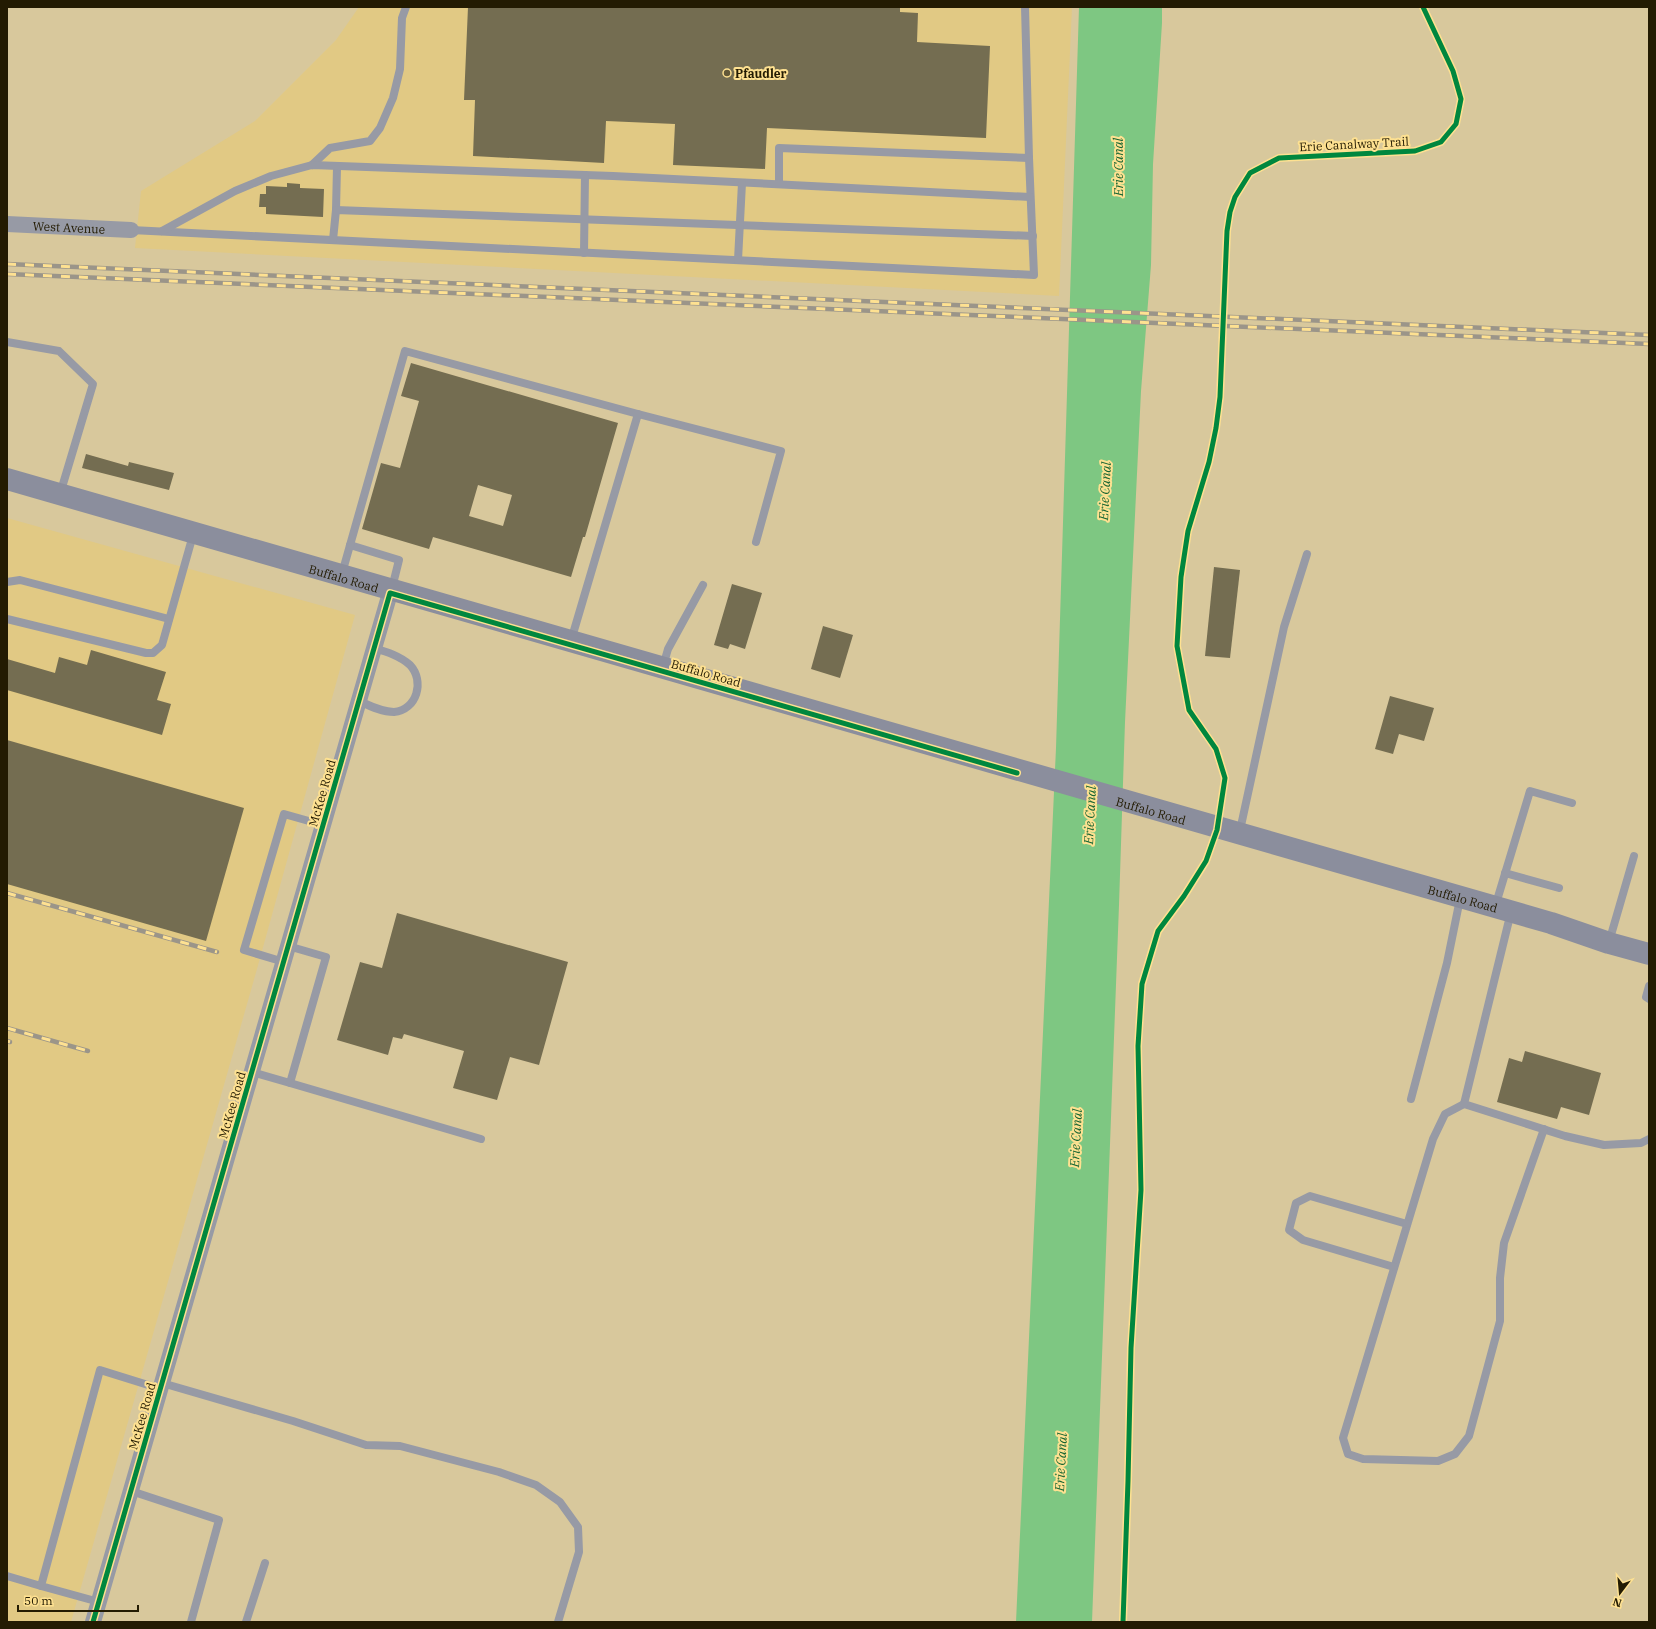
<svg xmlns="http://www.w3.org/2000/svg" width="1656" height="1629" viewBox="0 0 1656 1629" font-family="'IBM Plex Serif',serif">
<rect width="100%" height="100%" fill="#d8c89c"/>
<!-- built -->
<g fill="#e1c984">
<polygon points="359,7 1072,7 1059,296 135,248 141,191 255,121 336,40"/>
<polygon points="7,518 355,615 257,969 71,1622 7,1622"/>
</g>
<!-- water -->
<polygon fill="#7ec782" points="1079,7 1162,7 1162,23 1153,164 1151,265 1141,391 1125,722 1119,905 1092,1622 1016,1622 1056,748"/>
<!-- building -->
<g fill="#746d51" fill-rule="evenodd">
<polygon points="468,7 900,7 900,12 918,13 917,42 990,46 986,138 767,128 765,169 673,165 675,124 606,121 604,163 473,156 475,100 464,100"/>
<polygon points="287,183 300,184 300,188 324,189 323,217 266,214 266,207 259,207 260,194 266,194 266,186 287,187"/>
<path d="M411 363 618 423 585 537H583L571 577 433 537 429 549 362 529 381 463 400 468 419 401 401 396ZM478 485 512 495 503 526 469 516Z"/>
<polygon points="86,454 128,466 129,462 174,473 169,490 82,468"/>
<polygon points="1214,567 1240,570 1230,658 1205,656"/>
<polygon points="732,584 762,593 745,649 730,644 728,649 714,645"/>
<polygon points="823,626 853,635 840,678 811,669"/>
<polygon points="91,650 166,672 157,700 171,704 162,735 7,690 7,659 55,673 59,657 87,665"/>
<polygon points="1390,696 1434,708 1424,741 1399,734 1393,754 1375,749"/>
<polygon points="7,740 244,808 206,941 7,884"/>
<polygon points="397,913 568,962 539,1065 510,1057 497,1100 453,1088 464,1051 404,1034 402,1039 393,1037 388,1055 337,1040 360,962 382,968"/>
<polygon points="1525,1051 1601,1073 1589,1115 1561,1107 1557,1119 1497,1102 1509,1058 1522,1062"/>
</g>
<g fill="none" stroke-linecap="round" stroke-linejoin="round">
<!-- service -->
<g stroke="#979aa5" stroke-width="8">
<polyline points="312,165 330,148 370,141 380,128 393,98 400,69 402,18 406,7"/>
<polyline points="779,184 779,148 1029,158"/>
<polyline points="336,210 337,167"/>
<polyline points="131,230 1034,275 1029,158 1025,7"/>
<polyline points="162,231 235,191 271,176 312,165 613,176 1030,197"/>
<polyline points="333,240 336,210 1033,236"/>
<polyline points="584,253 585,175"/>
<polyline points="738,260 742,183"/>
<polyline points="7,342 59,351 93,384 60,494"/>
<polyline points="638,414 781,451 756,542"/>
<polyline points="350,545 399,560 391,592"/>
<polyline points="341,577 405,351 638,414 570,644"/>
<polyline points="7,582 20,580 169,619"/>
<polyline points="7,619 146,653 153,653 162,645 193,535"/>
<polyline points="662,670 668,649 703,585"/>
<path d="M359 701C370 706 382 712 394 712 417 710 425 681 410 665 400 656 387 652 374 648"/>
<polyline points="1239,835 1284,627 1307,554"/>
<polyline points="1505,873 1559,888"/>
<polyline points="1495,907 1530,791 1572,803"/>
<polyline points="1511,912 1464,1104 1565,1136 1604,1145 1641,1143 1649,1139"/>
<polyline points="1609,942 1634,856"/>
<polyline points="284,962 244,950 284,814 323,825"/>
<polyline points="1649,986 1646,997 1649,999"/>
<polyline points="252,1072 290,1083 326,957 288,946"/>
<polyline points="290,1083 481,1139"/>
<polyline points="1411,1099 1447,963 1460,899"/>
<polyline points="1464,1104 1445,1114 1433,1139 1343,1438 1348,1454 1363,1459 1438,1461 1455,1454 1469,1436 1500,1321 1500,1278 1504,1243 1544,1129"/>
<polyline points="1394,1267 1303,1240 1289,1230 1296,1203 1310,1196 1407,1224"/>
<polyline points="162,1383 293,1421 366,1445 400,1446 499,1472 536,1485 560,1502 578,1527 579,1552 558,1622"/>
<polyline points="131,1491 219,1520 191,1622"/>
<polyline points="7,1576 41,1586"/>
<polyline points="99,1602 41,1586 100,1370 161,1389"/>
<polyline points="246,1622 265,1563"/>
</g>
<!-- minor -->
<g stroke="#979aa5" stroke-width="16">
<path id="s1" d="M7 224 131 230"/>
<polyline points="93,1622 390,593"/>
</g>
<!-- secondary -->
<path stroke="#8b8e9d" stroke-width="22" id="s2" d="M7 479C521 631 1036 779 1551 923L1609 943 1649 954"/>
<!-- rail casing -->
<g stroke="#9b9589" stroke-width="4.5">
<g id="rail">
<polyline points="7,264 1649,335"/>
<polyline points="7,274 1649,344"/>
<polyline points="7,893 217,952"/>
<polyline points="7,1028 88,1051"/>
<polyline points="7,1041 10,1042"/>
</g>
</g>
<!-- rail -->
<use href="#rail" stroke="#fee191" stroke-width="3" stroke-dasharray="9" stroke-linecap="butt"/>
<!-- cycleway casing -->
<g stroke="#fee191" stroke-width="8">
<g id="cycleway">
<polyline points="93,1622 390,593 1017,773"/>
<polyline points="1123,1622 1128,1481 1131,1348 1141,1190 1138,1046 1142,984 1158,931 1184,896 1206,861 1217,830 1225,778 1216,749 1189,710 1177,646 1181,577 1188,531 1209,462 1216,428 1220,397 1227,231 1230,212 1235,197 1250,173 1279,158 1415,151 1441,142 1456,124 1461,99 1453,71 1423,7"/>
</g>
</g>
<!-- cycleway -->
<use href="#cycleway" stroke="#00873e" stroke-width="5"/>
</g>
<!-- markers -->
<circle fill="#625838" stroke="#fee191" stroke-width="1.5" cx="727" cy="73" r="4"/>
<g text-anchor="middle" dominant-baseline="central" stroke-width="4" stroke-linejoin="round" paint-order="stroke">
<!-- poi labels -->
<g font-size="12" font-weight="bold" fill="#231b02" stroke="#fee191" text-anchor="start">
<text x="735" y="73">Pfaudler</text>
</g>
<!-- street labels -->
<g font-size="12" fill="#231b02" stroke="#fee191">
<text transform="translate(1354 144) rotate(-3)">Erie Canalway Trail</text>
<text stroke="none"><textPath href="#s1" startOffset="62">West Avenue</textPath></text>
<text stroke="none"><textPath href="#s2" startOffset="351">Buffalo Road</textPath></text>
<text transform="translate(706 673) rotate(16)">Buffalo Road</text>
<text transform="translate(322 793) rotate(-74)">McKee Road</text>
<text stroke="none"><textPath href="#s2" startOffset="1191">Buffalo Road</textPath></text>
<text stroke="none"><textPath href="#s2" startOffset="1515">Buffalo Road</textPath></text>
<text transform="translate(232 1105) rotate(-74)">McKee Road</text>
<text transform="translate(142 1416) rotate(-74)">McKee Road</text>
</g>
<!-- water labels -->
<g font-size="13" font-style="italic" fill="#176532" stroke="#fee191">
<text transform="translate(1118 167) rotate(-90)">Erie Canal</text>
<text transform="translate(1105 491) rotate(-87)">Erie Canal</text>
<text transform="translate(1090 815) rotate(-87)">Erie Canal</text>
<text transform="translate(1076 1138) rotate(-87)">Erie Canal</text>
<text transform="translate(1061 1462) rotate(-87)">Erie Canal</text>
</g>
</g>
<!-- border -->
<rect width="1656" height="1629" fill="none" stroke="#231b02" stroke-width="16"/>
<!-- north arrow -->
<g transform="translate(1620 1593) rotate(196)" stroke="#fee191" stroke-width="3" paint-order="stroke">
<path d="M0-3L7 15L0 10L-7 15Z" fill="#231b02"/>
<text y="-6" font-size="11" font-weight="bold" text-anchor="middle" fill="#231b02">N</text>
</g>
<!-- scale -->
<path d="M18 1605v6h120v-6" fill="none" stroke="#231b02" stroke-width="2"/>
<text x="24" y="1605" font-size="12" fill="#231b02" stroke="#fee191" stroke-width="3" paint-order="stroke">50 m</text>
</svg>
